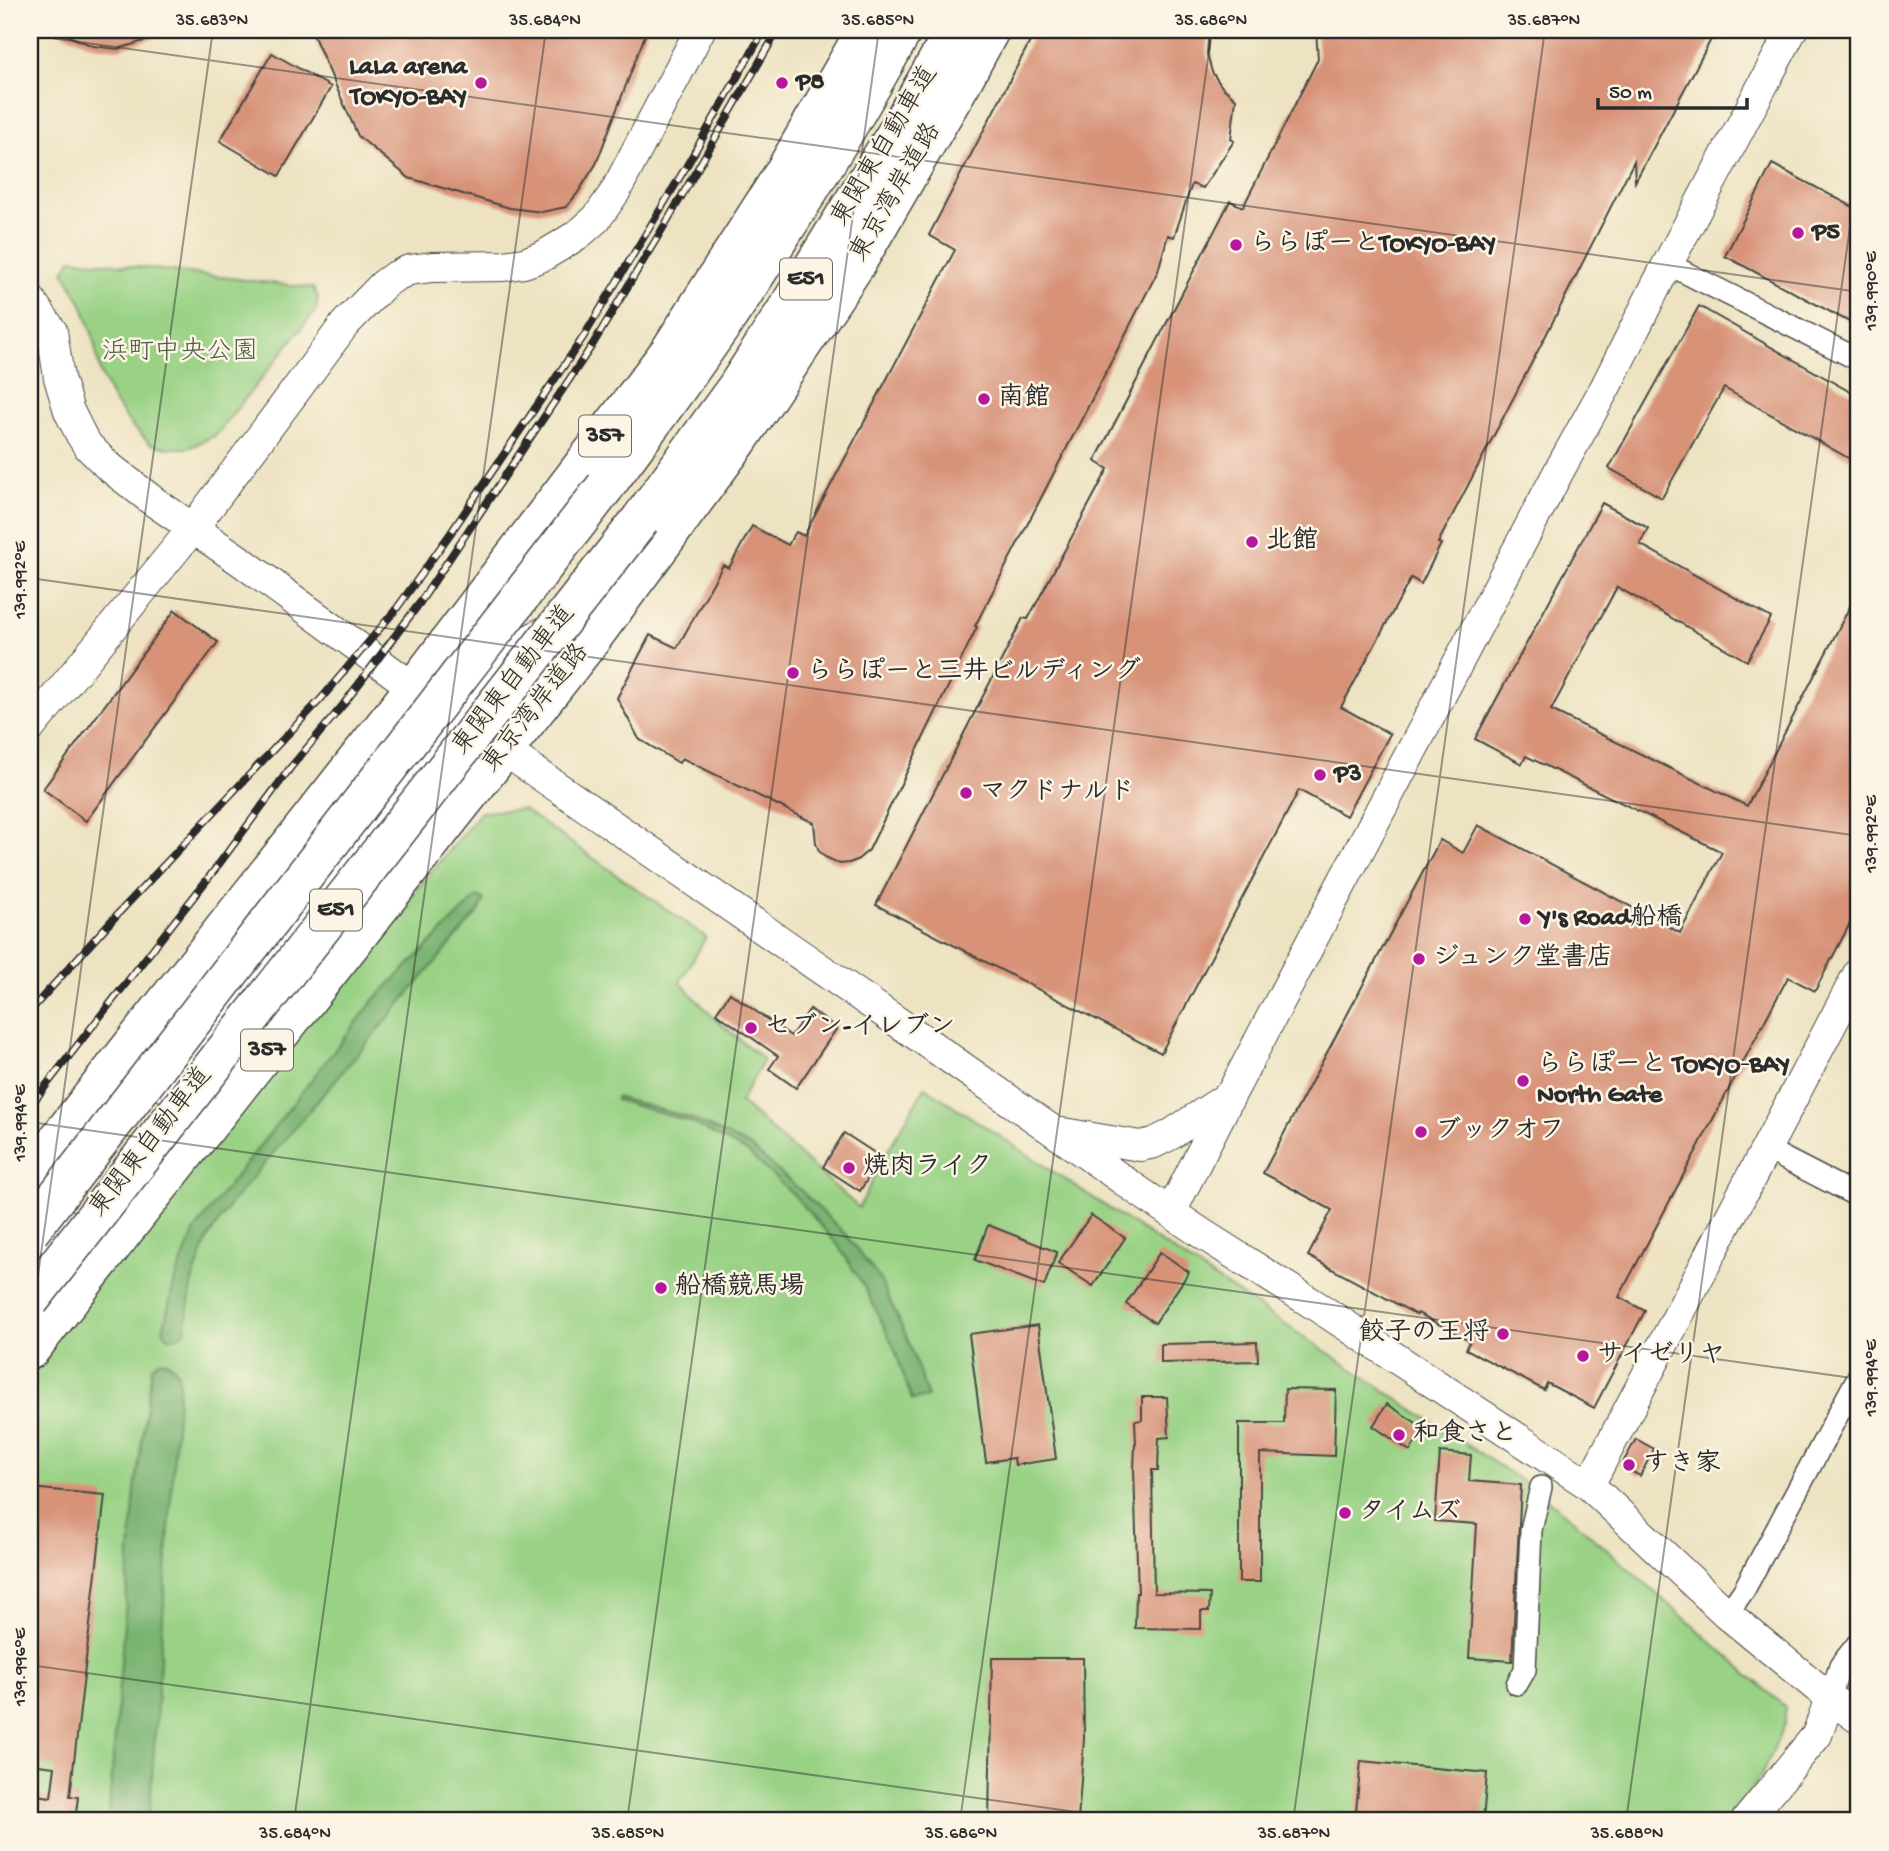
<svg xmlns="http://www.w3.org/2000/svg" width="1889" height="1851" viewBox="0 0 1889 1851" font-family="'Gochi Hand','Klee One',sans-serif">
<rect width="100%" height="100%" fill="#fcf5e5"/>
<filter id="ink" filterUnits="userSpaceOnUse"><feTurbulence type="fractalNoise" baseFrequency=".0143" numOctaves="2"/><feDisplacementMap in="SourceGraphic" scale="14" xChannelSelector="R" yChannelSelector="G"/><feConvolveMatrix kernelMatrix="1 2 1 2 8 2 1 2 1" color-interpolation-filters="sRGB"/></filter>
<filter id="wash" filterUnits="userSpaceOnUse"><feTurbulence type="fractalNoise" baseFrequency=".00686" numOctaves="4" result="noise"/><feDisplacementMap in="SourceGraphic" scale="28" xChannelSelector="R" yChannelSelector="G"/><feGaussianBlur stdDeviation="1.57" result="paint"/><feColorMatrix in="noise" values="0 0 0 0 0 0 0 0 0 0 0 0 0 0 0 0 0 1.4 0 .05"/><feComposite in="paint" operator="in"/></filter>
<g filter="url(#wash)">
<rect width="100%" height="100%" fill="#ede3c2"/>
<!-- green -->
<g fill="#99d285" stroke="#627e58" stroke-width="2">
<polygon points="71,259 313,288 318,298 316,310 216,435 189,448 168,448 151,444 132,426 113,400 100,372 93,336 82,304 64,272"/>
<polygon points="523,809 706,937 680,982 713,1017 764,1060 740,1102 859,1208 884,1157 925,1087 1528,1485 1579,1525 1785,1707 1785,1724 1760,1778 1726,1821 30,1821 30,1368 238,1104 481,812"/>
</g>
<!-- forest -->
<g fill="#7ab472" stroke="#52704e" stroke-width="2">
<polygon points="480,897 484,900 479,911 230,1204 207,1240 192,1282 185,1331 176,1338 168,1337 163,1330 175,1279 194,1232 218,1199 374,1000 476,898"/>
<polygon points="616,1097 691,1118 749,1146 800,1190 846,1235 879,1278 908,1340 928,1397 912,1400 893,1345 865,1288 837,1244 794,1195 747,1152 691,1122 616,1100"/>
<path d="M163 1360C175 1366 179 1370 179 1384L149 1821H108L135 1490 152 1368 157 1362Z"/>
</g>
<g id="blocks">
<!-- building -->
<g fill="#d79278">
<polygon points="54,30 167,30 167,34 118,49 93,46"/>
<polygon points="311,30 647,30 596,164 577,194 566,207 542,212 510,208 409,178 358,136"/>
<polygon points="1036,30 1209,30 1207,54 1212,72 1222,87 1236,99 1231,139 1234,141 1203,188 1192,184 1174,237 1168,235 1158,271 975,626 977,627 869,850 857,860 849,863 840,864 825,857 819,851 816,843 814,823 682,758 679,763 639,739 617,698 650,635 677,648 723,565 729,568 752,526 788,545 796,532 804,536 955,250 929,235"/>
<polygon points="1316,30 1716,30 1635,182 1634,161 1545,337 1438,543 1441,544 1421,584 1411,578 1341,707 1390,734 1346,816 1299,790 1161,1053 876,905 1023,618 1028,619 1108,469 1095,461 1230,201 1243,207 1318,59"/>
<polygon points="272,53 331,87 279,176 220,141"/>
<polygon points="1772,164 1859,210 1859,327 1725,256"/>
<polygon points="1699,306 1859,397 1859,464 1724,388 1662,498 1609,468"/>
<polygon points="1602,503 1648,528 1640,544 1771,618 1747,661 1617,587 1551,710 1747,806 1859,589 1859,906 1815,991 1788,977 1619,1297 1645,1311 1594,1408 1547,1383 1544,1390 1466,1349 1470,1341 1418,1313 1417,1315 1308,1256 1332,1210 1263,1173 1440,840 1463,853 1478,825 1680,933 1722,852 1526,756 1522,764 1475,739"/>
<polygon points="175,610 218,642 86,821 43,789"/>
<polygon points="730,993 791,1036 810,1009 837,1028 796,1088 769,1069 778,1056 716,1013"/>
<polygon points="844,1133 881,1157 860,1191 823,1167"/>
<polygon points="1091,1215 1125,1238 1093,1286 1058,1263"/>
<polygon points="988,1225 1057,1252 1044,1286 975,1260"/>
<polygon points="1160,1252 1189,1272 1155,1323 1126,1304"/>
<polygon points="1038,1325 1056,1459 1015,1465 1014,1458 986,1462 969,1334"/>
<polygon points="1257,1342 1258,1361 1161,1363 1161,1344"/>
<polygon points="1285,1389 1336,1390 1334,1456 1260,1453 1260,1582 1239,1582 1239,1423 1284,1423"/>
<polygon points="1142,1397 1167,1397 1169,1437 1159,1438 1158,1470 1152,1470 1154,1593 1210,1594 1209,1611 1201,1611 1201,1629 1135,1628 1136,1593 1138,1593 1134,1470 1135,1444 1136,1444 1135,1421 1142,1420"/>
<polygon points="1387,1404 1424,1428 1410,1451 1373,1426"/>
<polygon points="1636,1439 1654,1449 1640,1476 1621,1466"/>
<polygon points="1440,1452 1471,1455 1469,1481 1521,1485 1512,1661 1469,1658 1477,1524 1435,1521"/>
<polygon points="30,1488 105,1495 70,1796 78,1797 75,1821 30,1821 30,1794 51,1797 55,1767 30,1764 30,1528 33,1506 30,1505"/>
<polygon points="992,1658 1083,1658 1084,1739 1078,1821 989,1821"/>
<polygon points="1361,1761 1487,1773 1483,1821 1355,1821"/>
</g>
</g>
</g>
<g filter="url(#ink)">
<use href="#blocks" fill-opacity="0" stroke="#484742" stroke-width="2"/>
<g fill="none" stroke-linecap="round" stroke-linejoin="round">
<!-- street casing -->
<g stroke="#484742" stroke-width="24">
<g id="street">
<polyline points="1668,264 1859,360"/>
<polyline points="1766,1149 1859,1197"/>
<polyline points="1727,1614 1744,1590 1859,1375"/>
<polyline points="1517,1684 1525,1670 1531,1530 1541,1487"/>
<polyline points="1830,1698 1840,1666 1859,1642"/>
</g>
</g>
<!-- secondary casing -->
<g stroke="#484742" stroke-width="32">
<g id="secondary">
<polyline points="30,299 52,331 59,378 69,411 81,435 88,446 108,466 153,501 242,562 414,688 928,1043 1140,1192 1204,1235 1318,1307 1589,1485 1727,1614 1830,1698 1859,1719"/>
<polyline points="30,728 193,528 345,324 383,285 394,277 409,270 432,267 503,266 524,263 543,256 563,244 580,233 597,218 615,192 700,30"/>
<polyline points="165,1087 509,653 518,646 550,629"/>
<polyline points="1063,1133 1140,1146 1154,1143 1170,1135 1226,1098"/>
<polyline points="1171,1212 1230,1096 1560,469 1606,386 1657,284 1792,30"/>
<polyline points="30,1257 60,1219"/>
<polyline points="1589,1485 1859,972"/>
<polyline points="1746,1821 1817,1735 1830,1698"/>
</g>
</g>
<!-- highway casing -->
<g stroke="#484742" stroke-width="41">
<g id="highway">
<path d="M605 487C651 424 698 362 741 297 798 210 853 121 903 30"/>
<polyline points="641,519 736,388 787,309 897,132 955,30"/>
<polyline points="30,1175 414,688 669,352 783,174 866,30"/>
<polyline points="30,1350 590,641 738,441 856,264 962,82 990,30"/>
</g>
</g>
<!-- street -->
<use href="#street" stroke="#fff" stroke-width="21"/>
<!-- secondary -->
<use href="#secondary" stroke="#fff" stroke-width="30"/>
<!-- highway -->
<use href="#highway" stroke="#fff" stroke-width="38"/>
<!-- rail casing -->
<g stroke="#2b2b2b" stroke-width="8">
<g id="rail">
<polyline points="30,1011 113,919 321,699 397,608 450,534 584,336 686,167 764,30"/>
<polyline points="30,1106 213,872 291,767 343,705 419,604 593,344 666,223 778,30"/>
</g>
</g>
<!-- rail -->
<use href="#rail" stroke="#fcf5e5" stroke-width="5" stroke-dasharray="16" stroke-linecap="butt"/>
<!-- highway-bridge casing -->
<g stroke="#484742" stroke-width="41" stroke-linecap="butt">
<g id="highway-bridge">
<polyline points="30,1231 605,487"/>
<polyline points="30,1300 641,519"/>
</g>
</g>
<!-- highway-bridge -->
<use href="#highway-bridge" stroke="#fff" stroke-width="38"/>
</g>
</g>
<!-- ticks -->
<path fill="none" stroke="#2b2b2b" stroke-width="2" stroke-opacity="0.45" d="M30 35 1859 292M30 578 1859 836M30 1122 1859 1379M30 1332 213 30M30 1665 1140 1821M294 1821 546 30M627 1821 879 30M960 1821 1212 30M1293 1821 1545 30M1626 1821 1859 163"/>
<!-- markers -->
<g fill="#b5179e" stroke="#fcf5e5" stroke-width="2.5">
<circle cx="481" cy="83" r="7"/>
<circle cx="782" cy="83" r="7"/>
<circle cx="1798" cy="233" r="7"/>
<circle cx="1236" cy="245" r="7"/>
<circle cx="984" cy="399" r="7"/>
<circle cx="1252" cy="542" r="7"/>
<circle cx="793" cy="673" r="7"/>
<circle cx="1320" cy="775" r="7"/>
<circle cx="966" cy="793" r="7"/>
<circle cx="1525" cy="919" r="7"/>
<circle cx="1419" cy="959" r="7"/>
<circle cx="751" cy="1028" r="7"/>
<circle cx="1523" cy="1081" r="7"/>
<circle cx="1421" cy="1132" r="7"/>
<circle cx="849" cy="1168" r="7"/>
<circle cx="661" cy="1288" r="7"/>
<circle cx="1503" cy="1334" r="7"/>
<circle cx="1583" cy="1356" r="7"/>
<circle cx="1399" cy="1435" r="7"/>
<circle cx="1629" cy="1465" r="7"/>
<circle cx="1345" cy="1513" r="7"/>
</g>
<g text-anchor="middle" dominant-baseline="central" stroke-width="5" stroke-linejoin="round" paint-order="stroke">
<!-- shield labels -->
<g fill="#fcf5e5" stroke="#6a6863" stroke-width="2">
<rect x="780" y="258.5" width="52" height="41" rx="5"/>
<rect x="579" y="415.5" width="52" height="41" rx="5"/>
<rect x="310" y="889.5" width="52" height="41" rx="5"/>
<rect x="241" y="1029.5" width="52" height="41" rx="5"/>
</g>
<g font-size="24" font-weight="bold" fill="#2b2b2b">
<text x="806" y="279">E51</text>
<text x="605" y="436">357</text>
<text x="336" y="910">E51</text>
<text x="267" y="1050">357</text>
</g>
<!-- poi labels -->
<g font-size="26" font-weight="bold" fill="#2b2b2b" stroke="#fcf5e5" text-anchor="start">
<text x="467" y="68" text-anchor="end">LaLa arena<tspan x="467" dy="30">TOKYO-BAY</tspan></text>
<text x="796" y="83">P8</text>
<text x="1812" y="233">P5</text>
<text x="1250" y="245">ららぽーとTOKYO-BAY</text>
<text x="998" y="399">南館</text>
<text x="1266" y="542">北館</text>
<text x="807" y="673">ららぽーと三井ビルディング</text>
<text x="1334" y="775">P3</text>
<text x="980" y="793">マクドナルド</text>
<text x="1539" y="919">Y's Road船橋</text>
<text x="1433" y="959">ジュンク堂書店</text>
<text x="765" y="1028">セブン-イレブン</text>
<text x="1537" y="1066">ららぽーと TOKYO−BAY<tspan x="1537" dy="30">North Gate</tspan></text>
<text x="1435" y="1132">ブックオフ</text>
<text x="863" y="1168">焼肉ライク</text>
<text x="675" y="1288">船橋競馬場</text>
<text x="1489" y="1334" text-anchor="end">餃子の王将</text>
<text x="1597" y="1356">サイゼリヤ</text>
<text x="1413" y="1435">和食さと</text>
<text x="1643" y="1465">すき家</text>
<text x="1359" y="1513">タイムズ</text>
</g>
<!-- street labels -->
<g font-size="26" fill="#2b2b2b" stroke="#fcf5e5">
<text transform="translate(886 147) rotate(-59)">東関東自動車道</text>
<text transform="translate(897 193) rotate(-60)">東京湾岸道路</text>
<text transform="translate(515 681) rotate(-52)">東関東自動車道</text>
<text transform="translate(537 709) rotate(-52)">東京湾岸道路</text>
<text transform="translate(152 1143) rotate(-52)">東関東自動車道</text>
</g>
<!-- park labels -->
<g font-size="26" fill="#4c5d46" stroke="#fcf5e5">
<text x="180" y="353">浜町中央公園</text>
</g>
</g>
<!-- margin -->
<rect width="1889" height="1851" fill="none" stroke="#fcf5e5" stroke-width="77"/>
<!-- scale -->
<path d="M1598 98v10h149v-10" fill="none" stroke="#2b2b2b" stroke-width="3.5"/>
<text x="1609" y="98" font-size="21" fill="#2b2b2b" stroke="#fcf5e5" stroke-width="5" paint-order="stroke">50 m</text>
<rect x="38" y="38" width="1812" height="1774" fill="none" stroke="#2b2b2b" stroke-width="2.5"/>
<g font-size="18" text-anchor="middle" fill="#2b2b2b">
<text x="212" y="25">35.683°N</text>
<text x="545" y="25">35.684°N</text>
<text x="878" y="25">35.685°N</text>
<text x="1211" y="25">35.686°N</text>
<text x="1544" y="25">35.687°N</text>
<text transform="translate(1870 291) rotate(-90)" y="6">139.990°E</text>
<text transform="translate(19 580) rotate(-90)" y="6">139.992°E</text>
<text transform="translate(1870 834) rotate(-90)" y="6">139.992°E</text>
<text transform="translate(19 1123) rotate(-90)" y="6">139.994°E</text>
<text transform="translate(1870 1378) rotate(-90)" y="6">139.994°E</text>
<text transform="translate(19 1667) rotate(-90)" y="6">139.996°E</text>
<text x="295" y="1838">35.684°N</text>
<text x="628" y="1838">35.685°N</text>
<text x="961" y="1838">35.686°N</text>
<text x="1294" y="1838">35.687°N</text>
<text x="1627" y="1838">35.688°N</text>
</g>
</svg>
